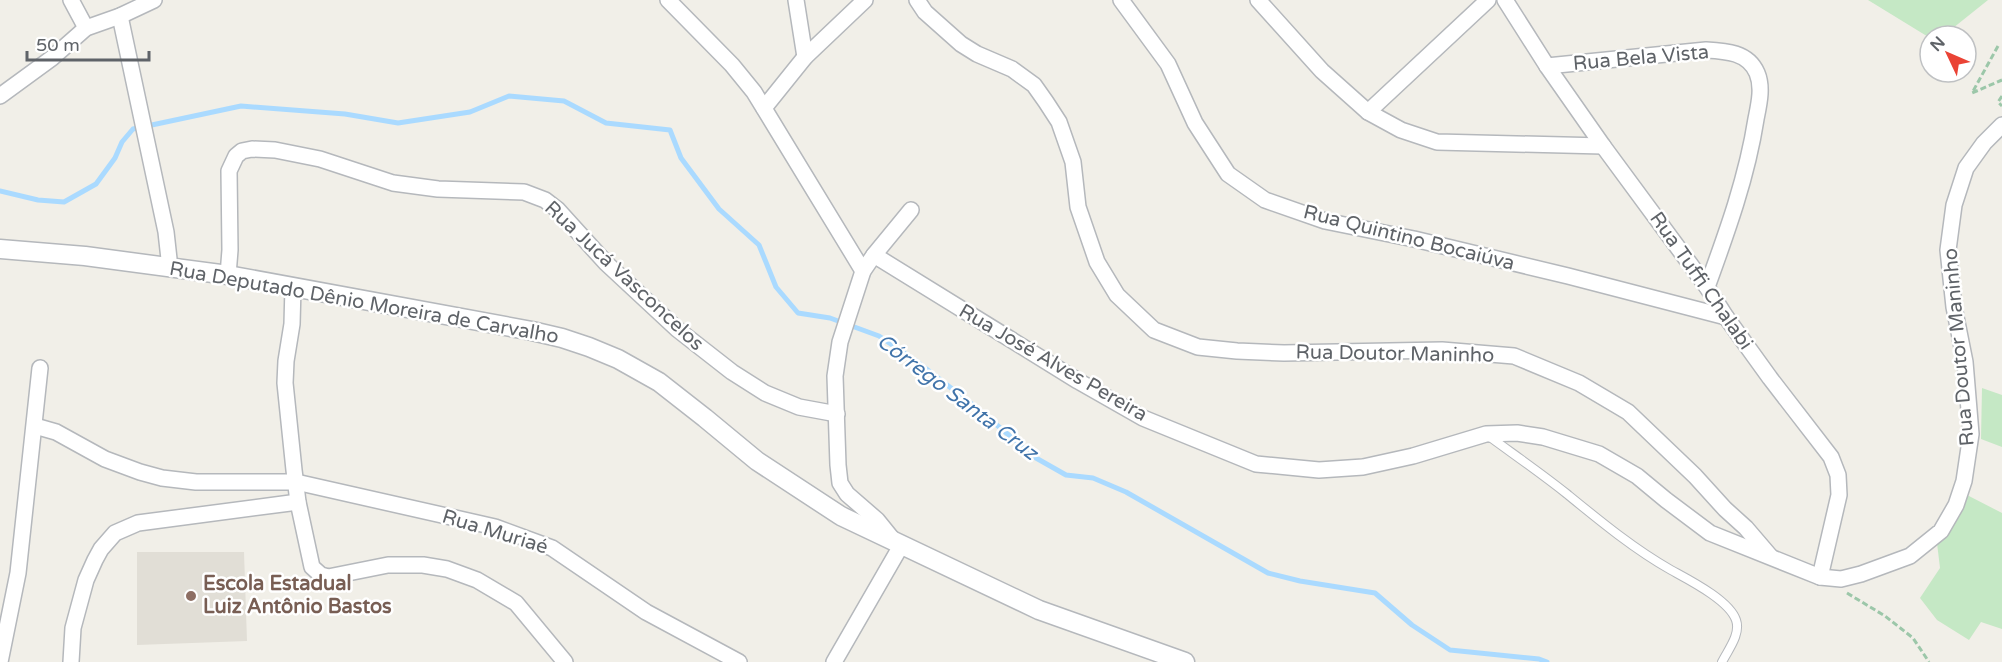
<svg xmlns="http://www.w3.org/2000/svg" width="2002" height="662" viewBox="0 0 2002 662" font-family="'Varela Round',sans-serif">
<rect width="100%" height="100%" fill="#f1efe8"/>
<!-- education -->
<polygon fill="#e1ded6" points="137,552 244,552 247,641 137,645"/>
<!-- green -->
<g fill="#c5e8c5">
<polygon points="1868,0 1988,0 1943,36 1930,36 1930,38"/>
<polygon points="1982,388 2002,395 2002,447 1981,439"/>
<polygon points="1967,495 2002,513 2002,629 1981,622 1969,640 1937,620 1920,598 1940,568 1937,543"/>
</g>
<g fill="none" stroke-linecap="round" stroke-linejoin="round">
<!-- stream -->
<polyline stroke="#aadaff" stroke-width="5" points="0,191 38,200 64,202 96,184 115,158 122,142 133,129 241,106 345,114 398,123 470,112 509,96 564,101 606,123 670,130 681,158 719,209 759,245 776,287 798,313 830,318 879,336 916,361 973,405 1036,458 1066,475 1093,478 1126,492 1268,573 1300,581 1375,593 1412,625 1450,650 1539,659 1547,662"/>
<!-- service casing -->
<g stroke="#b5b8bc" stroke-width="10">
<path id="service" d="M1490 437C1516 456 1542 474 1567 494 1600 521 1634 549 1671 570 1689 580 1729 600 1736 620 1741 634 1728 650 1722 662"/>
</g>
<!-- minor casing -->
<g stroke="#b5b8bc" stroke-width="18">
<g id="minor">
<polyline points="71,0 86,28"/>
<polyline points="668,0 732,65 754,92 863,271"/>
<polyline points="796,0 805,57"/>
<polyline points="917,0 925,12 961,44 977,54 1012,69 1034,85 1046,102 1059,122 1073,162 1078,207 1097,262 1117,295 1154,330 1198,347 1237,351 1284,353 1442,350 1514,356 1579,383 1628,412 1695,476 1725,509 1746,528 1770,556"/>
<polyline points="1121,0 1168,64 1195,123 1228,174 1265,200 1325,221 1414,239 1568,276 1726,317"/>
<polyline points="1258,0 1322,71 1368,112 1401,130 1437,142 1603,146"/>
<polyline points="1505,0 1547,66 1603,146 1707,287 1726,317 1770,378 1831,457 1838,475 1839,495 1820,577"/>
<polyline points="120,16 166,232 170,268"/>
<path d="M1547 66 1706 50C1726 51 1748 52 1757 73 1763 87 1759 104 1756 119 1747 177 1727 232 1707 287"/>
<polyline points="0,96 52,58 86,28 120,16 154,0"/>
<polyline points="764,108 805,57 865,0"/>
<polyline points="1368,112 1488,0"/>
<polyline points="874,255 911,210"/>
<polyline points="228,275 230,250 229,171 236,156 242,151 252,149 275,150 320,159 393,183 438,189 524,192 545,200 558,210 606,263 677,329 732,372 765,393 799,407 837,414"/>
<polyline points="293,287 292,324 286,361 285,383 294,470 298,502 312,567 321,575 328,577 388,565 423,565 447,569 477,580 516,603 565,662"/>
<polyline points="35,426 56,432 105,459 140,472 162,478 196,482 296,482 495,527 552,548 646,612 739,662"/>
<polyline points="894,541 877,520 847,494 840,483 838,465 835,376 840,342 863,271 874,255 1078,381 1143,418 1256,464 1319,470 1363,467 1413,456 1486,434 1517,433 1543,437 1599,454 1637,476 1666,500 1710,533 1820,577 1841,579 1861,574 1910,556 1941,531 1956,505 1964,481 1971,434 1965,362 1954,307 1948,250 1954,205 1966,168 1984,143 2002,125"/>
<polyline points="0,662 18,573 40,368"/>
<polyline points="71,662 73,628 86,580 95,560 101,549 115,533 138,523 298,502"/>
<polyline points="834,662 902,544"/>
</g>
</g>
<!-- tertiary casing -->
<g stroke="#b5b8bc" stroke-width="21">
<polyline id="tertiary" points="0,249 85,256 228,275 532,331 562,338 589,347 618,359 659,382 705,418 757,461 841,516 1039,610 1185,662"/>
</g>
<!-- path -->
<g stroke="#9cc7a9" stroke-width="3" stroke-dasharray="6 3" stroke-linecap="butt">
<polyline points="1998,46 1972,93 2002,80"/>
<polyline points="2002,96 1998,102 2002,106"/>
<polyline points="1847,593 1885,616 1913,638 1929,662"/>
</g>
<!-- service -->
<use href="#service" stroke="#fff" stroke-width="8"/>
<!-- minor -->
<use href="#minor" stroke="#fff" stroke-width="15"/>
<!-- tertiary -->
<use href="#tertiary" stroke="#fff" stroke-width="18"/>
</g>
<!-- markers -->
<circle fill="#8d6e63" stroke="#fff" stroke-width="2" cx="191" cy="596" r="6"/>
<g text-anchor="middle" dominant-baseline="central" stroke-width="5" stroke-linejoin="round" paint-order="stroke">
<!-- street labels -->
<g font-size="20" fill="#5f6368" stroke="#fff">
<text transform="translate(1641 58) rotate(-5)">Rua Bela Vista</text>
<text transform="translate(1409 238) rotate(14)">Rua Quintino Bocaiúva</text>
<text transform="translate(624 276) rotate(43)">Rua Jucá Vasconcelos</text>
<text transform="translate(1701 281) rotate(55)">Rua Tuffi Chalabi</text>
<text transform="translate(364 303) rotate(10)">Rua Deputado Dênio Moreira de Carvalho</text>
<text transform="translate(1959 347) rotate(-95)">Rua Doutor Maninho</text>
<text transform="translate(1395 354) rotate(1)">Rua Doutor Maninho</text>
<text transform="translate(1053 363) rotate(30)">Rua José Alves Pereira</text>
<text transform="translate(495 532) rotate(17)">Rua Muriaé</text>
</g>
<!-- education labels -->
<g font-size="20" font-weight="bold" fill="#785e54" stroke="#fff" text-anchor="start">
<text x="203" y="584">Escola Estadual<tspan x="203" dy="23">Luiz Antônio Bastos</tspan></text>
</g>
<!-- water labels -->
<g font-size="21" font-style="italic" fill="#4174aa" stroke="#fff">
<text transform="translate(957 397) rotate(37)">Córrego Santa Cruz</text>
</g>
</g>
<!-- north arrow -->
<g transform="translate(1948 54) rotate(314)"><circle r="28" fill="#ffffff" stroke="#bfc1c3" stroke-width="1.5"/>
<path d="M0-4.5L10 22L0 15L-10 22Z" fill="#ea4335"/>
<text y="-9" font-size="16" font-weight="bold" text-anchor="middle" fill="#5f6368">N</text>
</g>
<!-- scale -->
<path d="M27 51v9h122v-9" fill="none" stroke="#5f6368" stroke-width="3"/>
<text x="36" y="51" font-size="18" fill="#5f6368" stroke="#ffffff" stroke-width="4.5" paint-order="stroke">50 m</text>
</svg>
